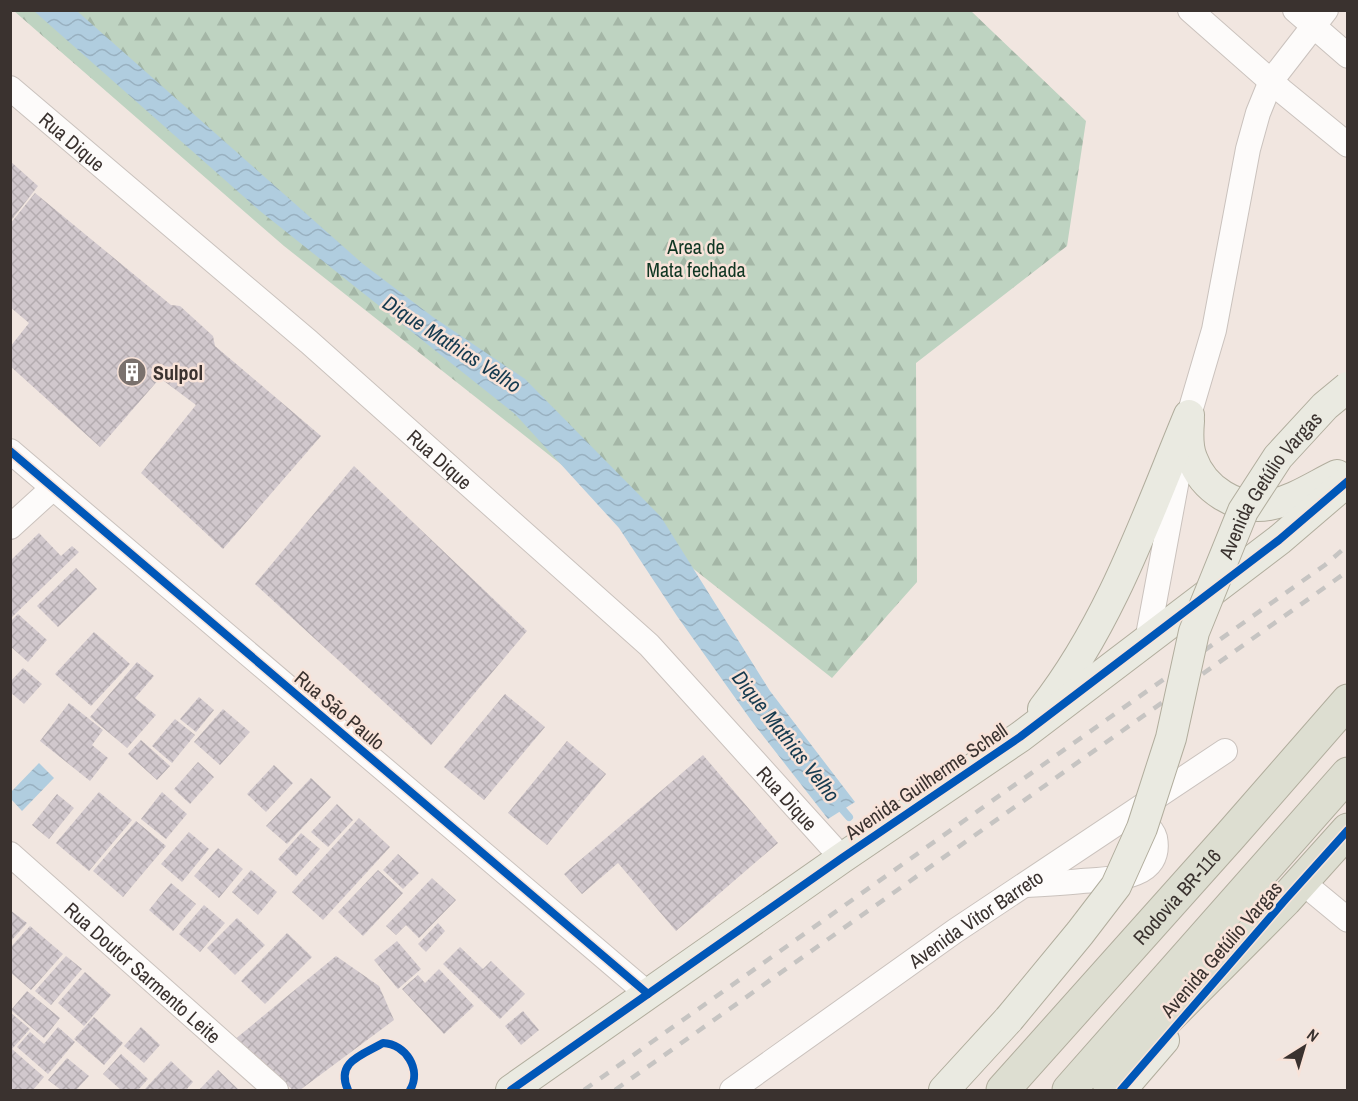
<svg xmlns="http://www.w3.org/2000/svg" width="1358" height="1101" viewBox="0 0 1358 1101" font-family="'Archivo Narrow',sans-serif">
<defs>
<pattern id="forest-firs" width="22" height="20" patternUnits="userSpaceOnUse" patternTransform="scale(1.5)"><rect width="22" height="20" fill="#bed3c1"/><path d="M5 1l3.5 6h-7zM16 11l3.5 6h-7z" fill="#a4b6a6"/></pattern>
<pattern id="water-waves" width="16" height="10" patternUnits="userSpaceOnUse" patternTransform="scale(1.5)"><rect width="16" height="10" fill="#b0cddf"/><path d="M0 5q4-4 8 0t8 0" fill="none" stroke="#98b0c0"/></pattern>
<pattern id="building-cross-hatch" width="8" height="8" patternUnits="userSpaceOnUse" patternTransform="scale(1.5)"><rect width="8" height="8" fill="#d1c8cd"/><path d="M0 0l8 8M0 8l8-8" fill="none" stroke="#b4acb0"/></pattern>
</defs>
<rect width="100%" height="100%" fill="#f1e6e0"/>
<!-- forest -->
<polygon fill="url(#forest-firs)" points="14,11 971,11 1086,121 1067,246 916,363 917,582 832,678 284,246"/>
<!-- water -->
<g fill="url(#water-waves)">
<polygon points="34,11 77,11 363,264 433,317 525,379 661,517 770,691 855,802 828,819 753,723 677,616 619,528 515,414 260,211"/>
<polygon points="39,763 54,778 22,811 11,799 11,792"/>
</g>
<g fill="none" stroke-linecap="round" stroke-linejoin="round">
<!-- stream -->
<polyline stroke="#b0cddf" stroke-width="8" points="836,802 849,817"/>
</g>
<!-- building -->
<g fill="url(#building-cross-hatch)">
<polygon points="10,161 38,186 10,222"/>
<polygon points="35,193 171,305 180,306 213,336 215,346 321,436 223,549 141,473 196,405 160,378 100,447 10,366 10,347 29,323 10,307 10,224"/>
<polygon points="354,466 527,631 431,745 255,584"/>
<polygon points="39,533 61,556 72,546 79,552 10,619 10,561"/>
<polygon points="76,568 97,589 58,627 37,606"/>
<polygon points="18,614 47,640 28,662 10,646 10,622"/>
<polygon points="94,632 130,664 91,706 55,674"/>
<polygon points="137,662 154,676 135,698 156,715 127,748 90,717"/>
<polygon points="23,668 42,684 24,704 10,692 10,682"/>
<polygon points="505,694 545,727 484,800 444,767"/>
<polygon points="199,697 214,710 196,732 180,719"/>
<polygon points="69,703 103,730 92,745 108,758 90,781 40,741"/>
<polygon points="223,709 250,732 220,765 194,742"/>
<polygon points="175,719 195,735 172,763 152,746"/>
<polygon points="141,740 170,766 157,780 128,754"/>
<polygon points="567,741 606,774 547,845 508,813"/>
<polygon points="703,755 778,843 676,931 618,863 582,894 564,874"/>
<polygon points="198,762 214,777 190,804 174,789"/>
<polygon points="274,765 293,783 266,812 247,794"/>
<polygon points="311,778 331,797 287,844 266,826"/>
<polygon points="99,792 132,820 89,871 56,843"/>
<polygon points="162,792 187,814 166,839 141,819"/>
<polygon points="57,794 74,808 49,839 32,825"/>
<polygon points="337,804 353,820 328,847 311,832"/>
<polygon points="359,818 390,847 323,920 292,892"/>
<polygon points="136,821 166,846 123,897 93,871"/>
<polygon points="189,832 209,849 182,882 161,864"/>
<polygon points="301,833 320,849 296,876 278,859"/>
<polygon points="218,848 243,869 219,898 194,876"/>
<polygon points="398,854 419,873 403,889 383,870"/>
<polygon points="251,870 277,892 258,915 232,892"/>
<polygon points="378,870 403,893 363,936 338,912"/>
<polygon points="432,878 456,900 419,938 406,925 396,935 386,926"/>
<polygon points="171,883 196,904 173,931 149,910"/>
<polygon points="204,905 225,923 200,952 179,934"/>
<polygon points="10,910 27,923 10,942"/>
<polygon points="237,918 265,945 235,975 207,948"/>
<polygon points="438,923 445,931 426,952 418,944"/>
<polygon points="30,926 63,954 31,990 10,972 10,948"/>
<polygon points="287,933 312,957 265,1004 241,981"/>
<polygon points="397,941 421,969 398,989 374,960"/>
<polygon points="460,947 483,969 491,961 525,994 500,1019 443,964"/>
<polygon points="66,956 82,969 51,1005 35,991"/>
<polygon points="336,956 379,986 394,1020 300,1090 293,1090 234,1040"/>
<polygon points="439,969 474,1006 444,1034 402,989 418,975 425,983"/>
<polygon points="85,972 111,995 84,1026 58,1003"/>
<polygon points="27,991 60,1018 44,1038 11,1010"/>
<polygon points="523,1011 539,1030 521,1045 505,1026"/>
<polygon points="10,1012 30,1029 12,1049 44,1077 33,1090 10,1090"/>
<polygon points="94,1017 123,1043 104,1065 74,1039"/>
<polygon points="58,1027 75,1042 48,1074 17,1047 30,1032 44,1044"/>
<polygon points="141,1027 160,1045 144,1063 124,1046"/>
<polygon points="121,1054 148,1079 138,1090 121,1090 103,1074"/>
<polygon points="67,1058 89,1076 76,1090 61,1090 48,1080"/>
<polygon points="171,1061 193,1082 186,1090 144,1090"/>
<polygon points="218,1070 239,1090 199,1090"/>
</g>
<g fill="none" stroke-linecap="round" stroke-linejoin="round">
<!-- minor casing -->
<g stroke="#cac2bd" stroke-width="26">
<g id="minor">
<polyline points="1190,10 1282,91 1348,145"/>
<polyline points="1295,10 1348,56"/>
<path id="s1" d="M10 88 309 342 649 645 842 858"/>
<polyline points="10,451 648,994"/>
<polyline points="10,527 53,488"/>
<polyline points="1147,641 1189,415 1214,330 1248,149 1258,113 1271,81 1326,10"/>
<path id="s2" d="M10 854 276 1090"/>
<polyline points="1302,882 1348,920"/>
<path d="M1026 885C1045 884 1064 883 1082 881 1109 879 1163 880 1155 838 1152 827 1141 821 1130 819"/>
<path id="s3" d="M732 1090 955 931 1225 751"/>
</g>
</g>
<!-- major casing -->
<g stroke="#b1ad9d" stroke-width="32">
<g id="major">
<path d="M1189 421C1188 433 1187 446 1192 458 1203 489 1237 511 1269 505 1293 501 1316 485 1337 475"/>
<path d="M1043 709C1111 622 1147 516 1189 415"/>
<polyline points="511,1090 842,858 1020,737 1279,540 1348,481"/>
<polyline points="944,1090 1009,1019"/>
<polyline points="1121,1090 1164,1040"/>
</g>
</g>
<!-- highway casing -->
<g stroke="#b1ad9d" stroke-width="35">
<g id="highway">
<polyline points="1107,1079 1285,900 1348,830"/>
<path id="s4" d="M1003 1090 1231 835 1348 701"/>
<polyline points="1069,1090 1348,774"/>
</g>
</g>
<!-- path -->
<path stroke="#ccc9c7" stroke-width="4" stroke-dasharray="3 4.5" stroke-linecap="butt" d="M348 1090C335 1062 362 1055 383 1043 406 1044 422 1070 410 1090"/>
<!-- minor -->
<use href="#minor" stroke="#fdfbfa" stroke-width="24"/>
<!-- major -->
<use href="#major" stroke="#eaeae1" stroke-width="30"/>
<!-- highway -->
<use href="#highway" stroke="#ddded1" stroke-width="33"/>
<!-- rail -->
<g stroke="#c6c4c2" stroke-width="4.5" stroke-dasharray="10 10" stroke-linecap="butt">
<polyline points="584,1090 1325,565 1348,545"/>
<polyline points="615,1090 1348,571"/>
</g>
<!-- major-bridge casing -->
<g stroke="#b1ad9d" stroke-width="32" stroke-linecap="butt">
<g id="major-bridge">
<path id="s5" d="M1009 1019 1080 933 1116 886 1142 828 1171 738 1194 632 1243 511 1278 457 1325 406 1348 387"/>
</g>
</g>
<!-- major-bridge -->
<use href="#major-bridge" stroke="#eaeae1" stroke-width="30"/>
<!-- cycleway casing -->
<g stroke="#f8e3d9" stroke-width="11">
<g id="cycleway">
<polyline points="10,451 648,994"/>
<path d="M348 1090C335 1062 362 1055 383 1043 406 1044 422 1070 410 1090"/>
<polyline points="511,1090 842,858 1020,737 1279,540 1348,481"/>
<polyline points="1121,1090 1285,900 1348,830"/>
</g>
</g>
<!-- cycleway -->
<use href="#cycleway" stroke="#0057b8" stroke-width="8"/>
</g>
<!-- icons -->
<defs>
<g id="building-disc" transform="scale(1.5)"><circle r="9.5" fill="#7a716d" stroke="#f8e3d9"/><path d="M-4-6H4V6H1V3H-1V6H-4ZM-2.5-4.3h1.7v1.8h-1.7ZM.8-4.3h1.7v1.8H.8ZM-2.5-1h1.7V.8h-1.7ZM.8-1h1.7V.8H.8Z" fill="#fff"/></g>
</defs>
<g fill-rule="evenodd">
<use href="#building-disc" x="132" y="372"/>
</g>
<g text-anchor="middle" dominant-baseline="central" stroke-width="5" stroke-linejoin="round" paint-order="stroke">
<!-- street labels -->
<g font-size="20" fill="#3a322f" stroke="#f8e3d9">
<text stroke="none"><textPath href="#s1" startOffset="82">Rua Dique</textPath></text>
<text stroke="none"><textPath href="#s1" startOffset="568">Rua Dique</textPath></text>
<text stroke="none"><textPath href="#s5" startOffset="604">Avenida Getúlio Vargas</textPath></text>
<text transform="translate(340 710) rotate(40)">Rua São Paulo</text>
<text transform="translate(926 781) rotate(-34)">Avenida Guilherme Schell</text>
<text stroke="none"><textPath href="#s1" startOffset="1054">Rua Dique</textPath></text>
<text stroke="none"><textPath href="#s4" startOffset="260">Rodovia BR-116</textPath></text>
<text stroke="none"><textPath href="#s3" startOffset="298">Avenida Vitor Barreto</textPath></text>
<text transform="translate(1221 949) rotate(-49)">Avenida Getúlio Vargas</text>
<text stroke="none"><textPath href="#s2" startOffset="178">Rua Doutor Sarmento Leite</textPath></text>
</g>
<!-- park labels -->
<g font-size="20" fill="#103623" stroke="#f8e3d9">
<text x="696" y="246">Area de<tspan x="696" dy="23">Mata fechada</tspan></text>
</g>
<!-- poi labels -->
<g font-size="20" font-weight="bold" fill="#3a322f" stroke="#f8e3d9" text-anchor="start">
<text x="153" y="372">Sulpol</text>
</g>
<!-- water labels -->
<g font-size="21" font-style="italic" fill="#153a4f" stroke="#f8e3d9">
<text transform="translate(452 344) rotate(33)">Dique Mathias Velho</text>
<text transform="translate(786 736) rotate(52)">Dique Mathias Velho</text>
</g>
</g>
<!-- border -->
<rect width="1358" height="1101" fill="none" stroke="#3a322f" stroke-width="24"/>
<!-- north arrow -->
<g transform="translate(1304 1047) rotate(37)" stroke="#f8e3d9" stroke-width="4.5" paint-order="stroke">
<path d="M0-4.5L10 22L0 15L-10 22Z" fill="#3a322f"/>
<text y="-9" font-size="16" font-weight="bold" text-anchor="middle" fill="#3a322f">N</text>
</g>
</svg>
